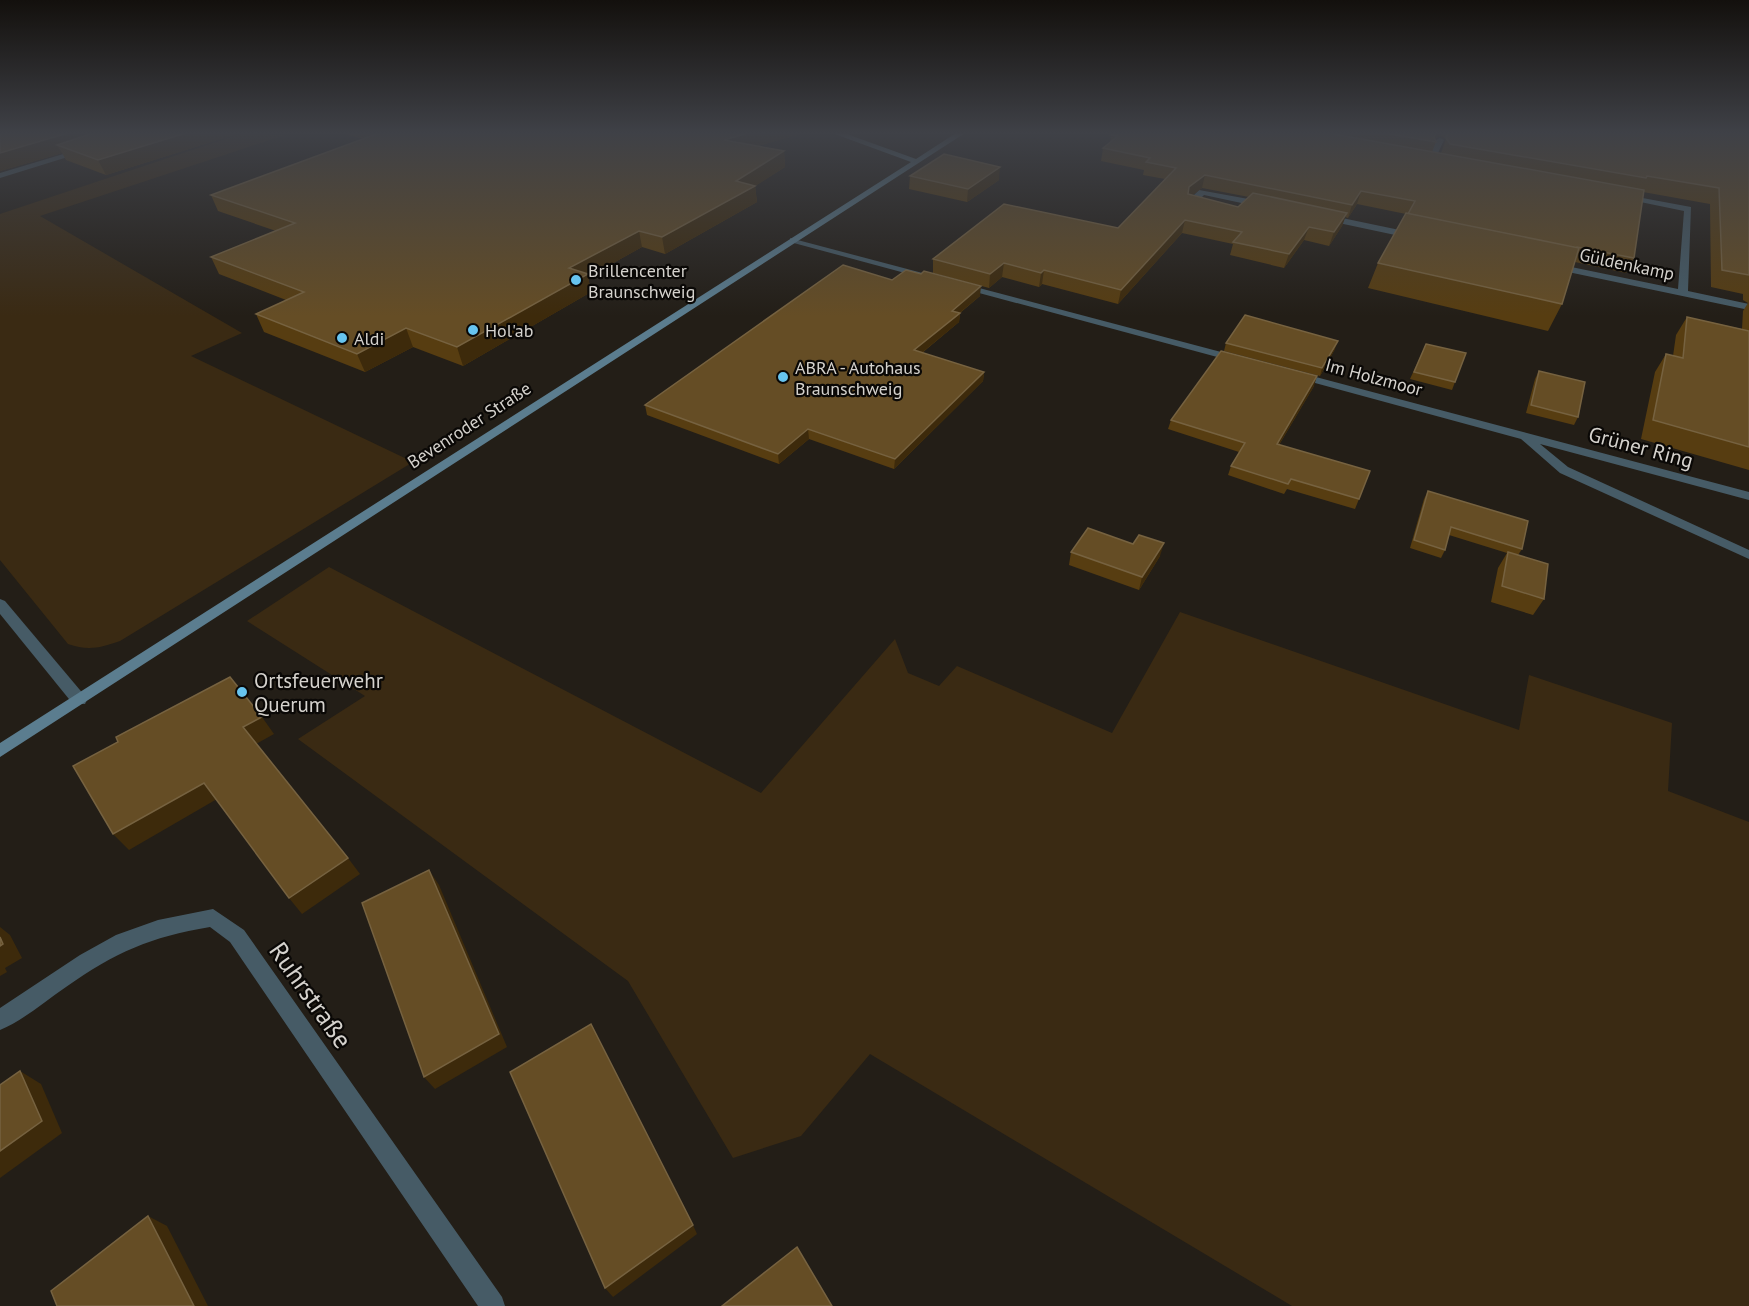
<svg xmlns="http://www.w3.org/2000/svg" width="1749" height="1306" viewBox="0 0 1749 1306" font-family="'PT Sans',sans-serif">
<rect width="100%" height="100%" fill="#231e17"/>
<!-- green -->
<g fill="#3a2a13">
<path d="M243 133 285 135 40 216 242 333 191 356 413 462 120 641C100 648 88 651 68 644L0 560V214Z"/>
<polygon points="329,567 761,793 895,639 908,673 939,686 957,666 1112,733 1180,612 1519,730 1529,675 1672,723 1668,791 1749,822 1749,1306 1292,1306 870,1054 801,1136 733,1158 628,981 298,739 365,696 247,621"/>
</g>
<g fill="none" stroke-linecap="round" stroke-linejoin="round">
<!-- street -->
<g fill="#465b66" fill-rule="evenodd">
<polygon points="1440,138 1444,140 1438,153 1444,162 1440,164 1430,153 1436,140"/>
<polygon points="80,149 87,151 0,178 0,173"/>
<polygon points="1199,190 1265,202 1269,205 1265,208 1204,195 1196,203 1201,204 1201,208 1187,206 1187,202"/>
<polygon points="1621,194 1691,207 1688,291 1749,304 1749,310 1549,268 1547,266 1552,263 1678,289 1684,211 1621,198"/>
<polygon points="1323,214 1414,233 1418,236 1414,239 1320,219 1319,217"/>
<polygon points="790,238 1240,357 1241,359 1232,361 790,242"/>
<polygon points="1297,372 1749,492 1749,500 1540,444 1568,467 1749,550 1749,559 1560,473 1521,439 1293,377 1292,375"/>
<polygon points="0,599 5,601 85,696 87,700 85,704 73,704 0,614"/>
<path d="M213 909 244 930 502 1297 505 1306H478L230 942 210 927C150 937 116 952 66 987 45 1001 24 1020 0 1030V1008L80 955 116 935 158 920Z"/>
</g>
<!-- secondary -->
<polygon fill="#5b7d8f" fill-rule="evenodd" points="832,133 844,133 916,159 956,133 965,133 0,757 0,743 911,162"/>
</g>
<!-- wall -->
<g fill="#573d11" fill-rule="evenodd">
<polygon points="0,133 240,133 106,175 66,160 62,153 0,171"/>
<polygon points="342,133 804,133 758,146 784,151 785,167 755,186 757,202 665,254 642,247 588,277 591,292 463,366 413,347 365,372 264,332 256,314 286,300 219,274 211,257 276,231 218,211 211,195 363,139"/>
<path d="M1113 133H1749V470L1641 439 1655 372 1666 354 1673 356 1676 335 1687 317 1742 329 1743 311 1748 303 1743 300V294L1711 287 1710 204 1643 192 1634 258 1626 273 1575 262 1562 304 1548 331 1368 288 1378 263 1406 214 1357 204 1348 218 1345 217 1342 226 1329 246 1304 240 1284 268 1230 255 1233 244 1182 233 1118 304 1042 284 1039 287 1002 277 989 288 933 273V259L1118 228 1165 179 1143 175 1144 170 1101 161 1103 148 1110 143 1111 135ZM1441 136 1446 139 1441 153 1432 152 1436 142 1434 139ZM1202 188 1249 197 1238 207 1192 195Z"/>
<polygon points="910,176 999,180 967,202 909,189"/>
<polygon points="921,274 980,296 960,313 959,322 922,353 984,372 983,381 894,469 809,439 779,464 647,415 645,405 892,280"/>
<polygon points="1226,343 1335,349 1320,376 1224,351"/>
<polygon points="1426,344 1455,382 1452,390 1410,379"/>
<polygon points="1539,371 1578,417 1574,425 1526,413 1535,379"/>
<polygon points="1314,386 1279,445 1359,499 1355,509 1287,489 1284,494 1228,475 1231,466 1239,452 1168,429 1171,420"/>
<polygon points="1428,491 1522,549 1518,555 1544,599 1533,615 1491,602 1498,568 1507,553 1449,535 1445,550 1441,558 1410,548 1424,499"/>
<polygon points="1071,552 1160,556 1139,590 1069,565"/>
</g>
<!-- shaded-wall -->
<g fill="#3d2a0b">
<polygon points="68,133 126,133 57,145 62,153 0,171 0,153"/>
<polygon points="186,133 240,133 106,175 98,160"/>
<polygon points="748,133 804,133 726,155 724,140"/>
<polygon points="1436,133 1442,133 1441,136 1434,139 1432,141"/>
<polygon points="784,151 785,167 749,190 755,186 757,202 665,254 662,237 736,181"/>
<polygon points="1000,167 999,180 967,202 968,189"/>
<polygon points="1205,175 1202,188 1186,200 1189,187"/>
<polygon points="1361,191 1357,204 1348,218 1352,205"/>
<polygon points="1347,213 1342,226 1329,246 1334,232"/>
<polygon points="1185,220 1182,233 1118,304 1121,290"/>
<polygon points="1309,227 1304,240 1284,268 1289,254"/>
<polygon points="639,231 642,247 588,277 591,292 463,366 457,347 569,268"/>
<polygon points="1004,263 1002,277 989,288 990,274"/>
<polygon points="1044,270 1042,284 1039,287 1041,273"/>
<polygon points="981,286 980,296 952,319 960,313 959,322 913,360 914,350 952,311"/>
<polygon points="406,328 413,347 365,372 357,354"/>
<polygon points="1338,341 1335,349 1320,376 1322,368"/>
<polygon points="984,372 983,381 894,469 895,459"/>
<polygon points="1317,376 1314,386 1274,453 1277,444"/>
<polygon points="808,429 809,439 779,464 778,454"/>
<polygon points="1164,543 1160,556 1139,590 1142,577"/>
<polygon points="262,717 274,734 256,744 243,727"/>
<polygon points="204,783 217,799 129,850 113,834"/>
<polygon points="348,858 360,874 302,914 289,898"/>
<polygon points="429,870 439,885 507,1047 435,1089 424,1077"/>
<polygon points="0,927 10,935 22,958 5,968 7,972 0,976"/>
<polygon points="20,1071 41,1084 62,1133 0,1178 0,1151"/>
<polygon points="148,1216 167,1226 208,1306 194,1306"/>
<polygon points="693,1225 697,1234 613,1297 605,1288"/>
</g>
<!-- building -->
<g fill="#654d25" stroke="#766240" stroke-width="1.5">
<polygon points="0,133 68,133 0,153"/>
<polygon points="93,133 186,133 98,160 57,145"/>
<polygon points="379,133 748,133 724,140 784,151 736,181 755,186 662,237 639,231 569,268 588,274 457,347 406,328 357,354 256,314 304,292 211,257 295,223 211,195"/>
<polygon points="1113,133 1328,133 1644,190 1634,258 1577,247 1576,248 1408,214 1415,201 1361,191 1352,205 1205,175 1189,187 1188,194 1238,207 1253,193 1347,213 1334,232 1309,227 1289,254 1233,242 1242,232 1185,220 1121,290 1044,270 1041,273 1004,263 990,274 933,259 1004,204 1118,228 1176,168 1146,162 1150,158 1103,148 1118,136 1111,135"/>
<polygon points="1384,133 1436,133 1434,137 1436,142"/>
<polygon points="1448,133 1749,133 1749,275 1722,270 1719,188 1647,176 1646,178 1450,144 1446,138"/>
<polygon points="944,154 1000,167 968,189 910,176"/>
<polygon points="1406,213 1579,248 1562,304 1378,263"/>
<polygon points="843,265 892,280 906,270 921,274 924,271 981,286 952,311 960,313 914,350 984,372 895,459 808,429 778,454 645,405"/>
<polygon points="1245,315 1338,341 1322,368 1226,343"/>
<polygon points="1687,317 1749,331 1749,447 1653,420 1666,354 1683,358"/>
<polygon points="1426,344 1466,353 1455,382 1414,372"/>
<polygon points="1221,351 1317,376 1277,444 1370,471 1359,499 1291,479 1288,484 1231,466 1245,443 1171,420"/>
<polygon points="1539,371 1585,382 1578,417 1531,405"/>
<polygon points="1428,491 1528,521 1522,549 1451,527 1445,550 1414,540"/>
<polygon points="1088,528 1133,544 1139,535 1164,543 1142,577 1071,552"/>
<polygon points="1508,552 1548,564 1544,599 1502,586"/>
<polygon points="230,677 262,717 243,727 348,858 289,898 204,783 113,834 73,766 118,742 116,737"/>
<polygon points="429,870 499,1034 424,1077 362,903"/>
<polygon points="0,937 3,944 0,946"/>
<polygon points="591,1024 693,1225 605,1288 510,1072"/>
<polygon points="20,1071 42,1121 0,1151 0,1085"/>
<polygon points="148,1216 194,1306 57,1306 51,1291"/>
<polygon points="797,1247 832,1306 722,1306"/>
</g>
<!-- sky -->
<linearGradient id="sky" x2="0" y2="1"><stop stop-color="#13100d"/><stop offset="0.42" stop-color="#3f4147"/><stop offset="1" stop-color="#3f4147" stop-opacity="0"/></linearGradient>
<rect width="1749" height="316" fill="url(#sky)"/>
<!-- markers -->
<g fill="#67c4ef" stroke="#0a0806" stroke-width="2">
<circle cx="576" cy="280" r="6"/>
<circle cx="473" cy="330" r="6"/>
<circle cx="342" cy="338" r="6"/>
<circle cx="783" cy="377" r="6"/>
<circle cx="242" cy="692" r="6"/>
</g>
<g text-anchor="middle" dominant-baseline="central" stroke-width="4.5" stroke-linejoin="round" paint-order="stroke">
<!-- far-street labels -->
<g font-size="18" fill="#d5d2cd" stroke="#0a0806">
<text transform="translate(1627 264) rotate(12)">Güldenkamp</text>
<text transform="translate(1374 377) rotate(15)">Im Holzmoor</text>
<text transform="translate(469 425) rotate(-33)">Bevenroder Straße</text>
</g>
<!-- far-poi labels -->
<g font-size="18" fill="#d5d2cd" stroke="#0a0806" text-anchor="start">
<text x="588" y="270">Brillencenter<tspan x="588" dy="21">Braunschweig</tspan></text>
<text x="485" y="330">Hol'ab</text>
<text x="354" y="338">Aldi</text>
<text x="795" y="367">ABRA - Autohaus<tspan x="795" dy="21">Braunschweig</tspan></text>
</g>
<!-- street labels -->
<g font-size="21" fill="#d5d2cd" stroke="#0a0806">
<text transform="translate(1641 447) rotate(15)">Grüner Ring</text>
</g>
<!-- poi labels -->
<g font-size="21" fill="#d5d2cd" stroke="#0a0806" text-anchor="start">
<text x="254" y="680">Ortsfeuerwehr<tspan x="254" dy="24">Querum</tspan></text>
</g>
<!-- near-street labels -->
<g font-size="26" fill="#d5d2cd" stroke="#0a0806">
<text transform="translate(311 995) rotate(55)">Ruhrstraße</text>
</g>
</g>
</svg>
